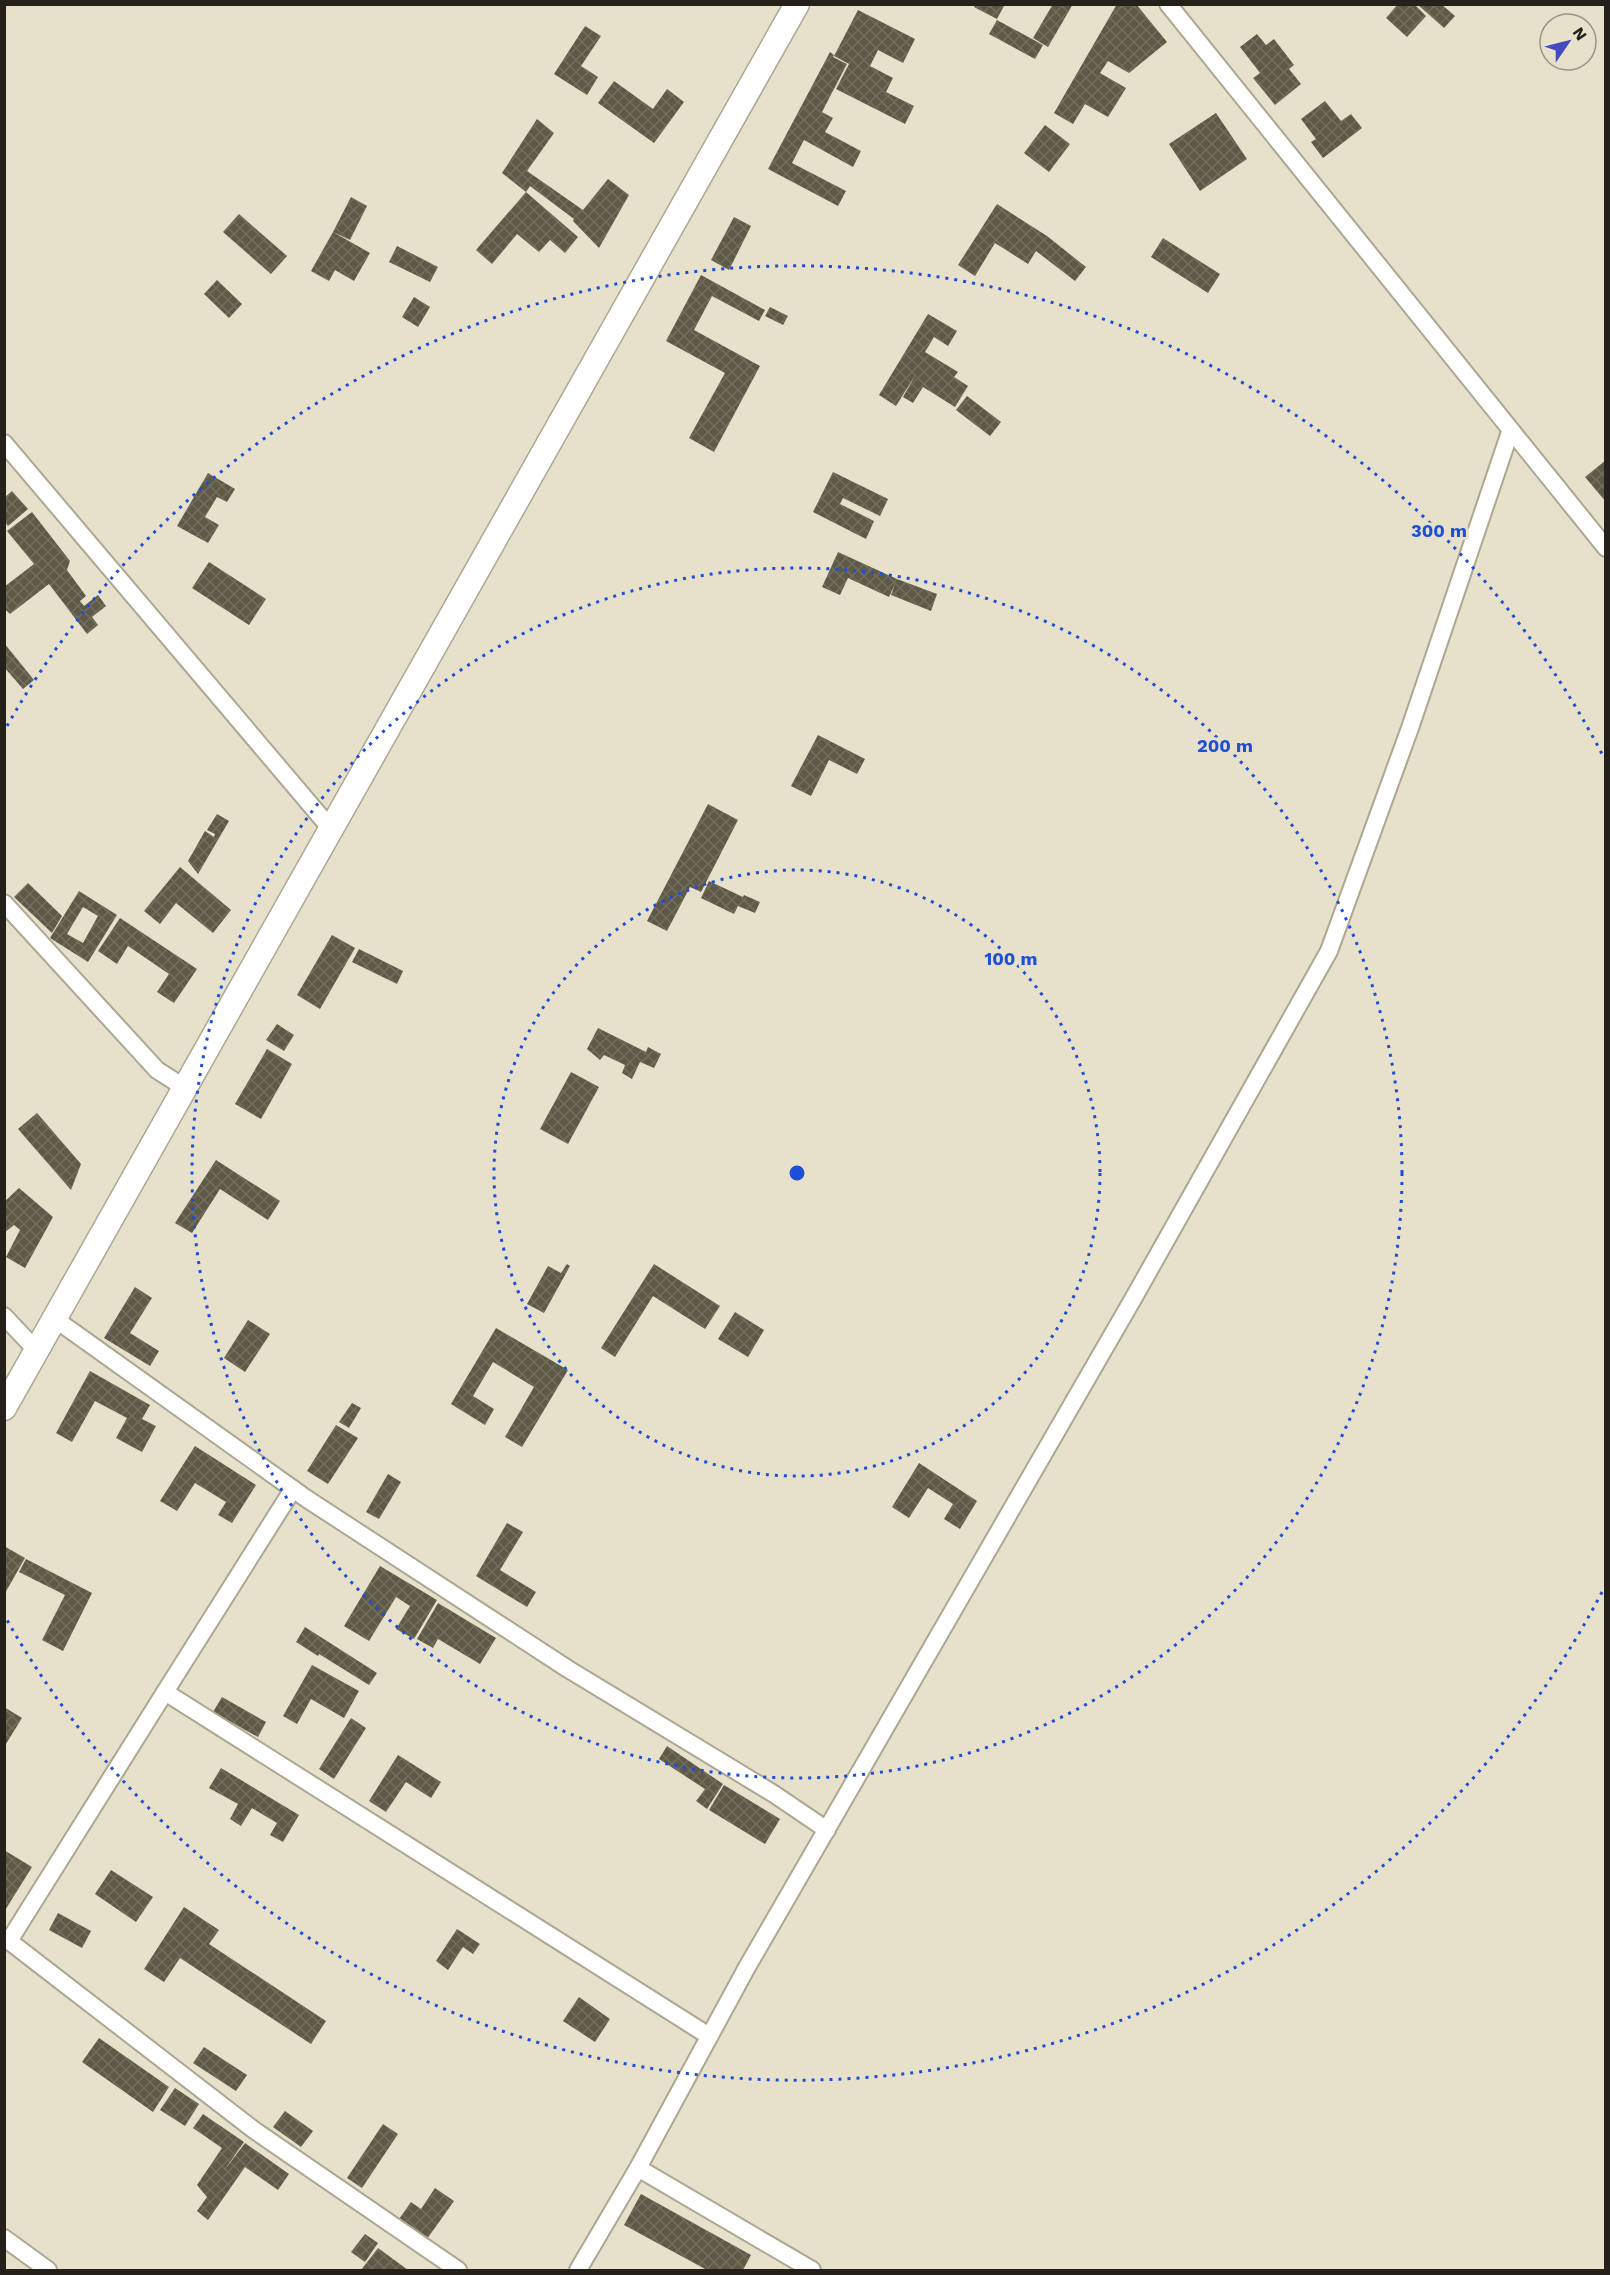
<svg xmlns="http://www.w3.org/2000/svg" width="1610" height="2275" viewBox="0 0 1610 2275" font-family="'Work Sans',sans-serif">
<defs>
<pattern id="building-cross-hatch" width="8" height="8" patternUnits="userSpaceOnUse" patternTransform="scale(1.5)"><rect width="8" height="8" fill="#5f5a47"/><path d="M0 0l8 8M0 8l8-8" fill="none" stroke="#726e5e"/></pattern>
</defs>
<rect width="100%" height="100%" fill="#e7e1cb"/>
<!-- building -->
<g fill="url(#building-cross-hatch)" fill-rule="evenodd">
<polygon points="976,4 1005,4 997,19 974,7"/>
<polygon points="1053,4 1073,4 1048,47 1033,38"/>
<polygon points="1117,4 1136,4 1167,42 1129,73 1108,61 1100,73 1126,88 1108,117 1085,104 1073,124 1054,113"/>
<polygon points="1398,4 1414,4 1426,16 1407,37 1386,18"/>
<polygon points="1417,4 1441,4 1455,16 1444,28"/>
<polygon points="858,10 915,39 903,63 878,50 870,66 893,78 886,92 914,106 905,124 836,89 849,64 834,56"/>
<polygon points="997,20 1043,45 1035,59 989,34"/>
<polygon points="585,26 601,36 581,66 598,77 587,95 554,74"/>
<polygon points="1257,34 1266,45 1274,39 1294,65 1289,69 1301,84 1275,105 1253,78 1260,73 1240,47"/>
<polygon points="830,52 834,55 833,57 847,64 822,112 833,118 825,132 861,151 853,167 804,140 792,163 846,191 838,206 768,169"/>
<polygon points="614,81 653,109 667,89 684,102 654,143 598,103"/>
<polygon points="1325,101 1341,121 1351,114 1362,128 1323,158 1311,142 1316,139 1301,119"/>
<polygon points="1216,113 1247,159 1200,191 1169,144"/>
<polygon points="537,119 554,133 527,171 583,210 608,179 629,195 599,248 573,221 574,219 530,186 526,192 502,173"/>
<polygon points="1045,125 1070,144 1049,172 1024,153"/>
<polygon points="526,192 578,237 565,253 550,240 539,252 517,234 492,264 476,250"/>
<polygon points="351,197 367,206 350,240 333,232"/>
<polygon points="997,204 1047,236 1086,267 1075,281 1036,251 1028,264 995,243 975,276 958,265"/>
<polygon points="239,214 287,256 271,274 223,232"/>
<polygon points="734,217 751,226 729,270 711,260"/>
<polygon points="333,232 370,253 354,281 335,270 329,281 311,271"/>
<polygon points="1163,238 1220,274 1208,293 1151,257"/>
<polygon points="397,246 438,267 430,282 389,262"/>
<polygon points="701,275 765,310 759,321 712,296 694,330 760,366 714,452 689,438 725,373 666,341"/>
<polygon points="217,280 242,304 229,318 204,294"/>
<polygon points="414,297 430,307 418,327 402,317"/>
<polygon points="770,307 788,316 783,325 765,316"/>
<polygon points="928,314 957,331 948,346 934,337 925,352 958,372 954,377 968,386 955,407 923,387 913,403 903,397 916,374 896,406 879,395"/>
<polygon points="967,396 1001,422 990,436 956,410"/>
<polygon points="1606,460 1606,502 1585,477"/>
<polygon points="833,472 888,499 880,516 843,498 840,504 874,521 866,539 813,512"/>
<polygon points="208,473 235,489 227,502 217,497 205,517 219,525 208,543 177,526"/>
<polygon points="12,491 28,509 8,526 4,521 4,498"/>
<polygon points="32,512 70,561 67,570 86,596 80,601 84,606 98,595 106,606 92,617 98,625 87,634 49,584 10,614 4,608 4,587 34,564 7,531"/>
<polygon points="838,552 897,579 937,594 931,611 891,595 895,584 889,597 848,578 840,595 822,587"/>
<polygon points="209,562 266,599 249,625 192,588"/>
<polygon points="4,643 34,680 23,689 4,667"/>
<polygon points="818,735 865,759 857,774 829,760 811,796 791,786"/>
<polygon points="708,804 738,820 701,892 690,887 667,931 647,921"/>
<polygon points="217,814 229,821 198,874 188,861 205,831 214,837 215,834 207,830"/>
<polygon points="180,867 231,910 213,933 176,903 160,924 144,911"/>
<polygon points="709,881 743,897 744,895 760,902 755,913 738,906 734,914 701,898"/>
<polygon points="28,883 62,916 52,933 14,897"/>
<path d="M79 891 117 915 88 962 50 938ZM83 907 98 916 83 943 67 934Z"/>
<polygon points="120,918 197,969 174,1003 157,992 169,974 128,946 117,964 98,951"/>
<polygon points="332,935 355,948 320,1009 297,995"/>
<polygon points="359,949 403,971 397,984 352,962"/>
<polygon points="277,1024 294,1035 284,1051 266,1040"/>
<polygon points="598,1028 646,1052 648,1047 661,1054 654,1068 640,1062 632,1079 622,1073 625,1065 604,1055 600,1060 587,1049"/>
<polygon points="267,1049 292,1064 261,1119 235,1104"/>
<polygon points="571,1072 599,1087 568,1144 540,1129"/>
<polygon points="37,1113 81,1164 71,1190 18,1129"/>
<polygon points="216,1160 280,1201 268,1220 220,1189 192,1233 175,1223"/>
<polygon points="19,1188 53,1217 25,1268 6,1257 20,1230 14,1225 4,1233 4,1202"/>
<polygon points="567,1264 570,1266 544,1313 527,1304 548,1266 561,1273"/>
<polygon points="654,1264 720,1306 705,1329 653,1296 615,1357 601,1348"/>
<polygon points="135,1287 152,1298 130,1333 159,1351 150,1366 104,1338"/>
<polygon points="735,1312 764,1330 748,1357 718,1339"/>
<polygon points="248,1320 270,1334 245,1372 224,1358"/>
<polygon points="496,1328 568,1370 522,1447 505,1437 534,1387 493,1362 473,1396 494,1409 485,1425 451,1404"/>
<polygon points="90,1371 150,1405 142,1419 156,1426 142,1452 116,1438 127,1418 95,1401 72,1442 56,1433"/>
<polygon points="352,1403 361,1408 349,1428 339,1422"/>
<polygon points="336,1425 358,1438 328,1484 307,1471"/>
<polygon points="195,1446 256,1485 232,1523 218,1515 226,1502 195,1483 177,1511 160,1501"/>
<polygon points="919,1463 977,1501 960,1529 944,1519 953,1504 928,1488 909,1518 892,1507"/>
<polygon points="388,1474 401,1482 379,1519 366,1512"/>
<polygon points="507,1523 523,1532 500,1570 536,1592 527,1607 476,1576"/>
<polygon points="4,1546 25,1558 4,1595"/>
<polygon points="26,1559 92,1593 63,1651 42,1640 65,1595 19,1572"/>
<polygon points="380,1566 437,1600 414,1639 396,1629 410,1606 396,1597 369,1641 344,1626"/>
<polygon points="438,1603 496,1638 480,1664 438,1639 433,1648 417,1639"/>
<polygon points="305,1627 377,1673 369,1685 319,1654 318,1656 296,1642"/>
<polygon points="312,1665 359,1691 344,1718 311,1699 297,1724 283,1716"/>
<polygon points="222,1697 266,1722 258,1737 213,1712"/>
<polygon points="4,1707 22,1718 4,1747"/>
<polygon points="351,1718 366,1728 334,1779 319,1769"/>
<polygon points="667,1746 723,1784 707,1809 696,1801 705,1789 659,1759"/>
<polygon points="398,1755 441,1782 431,1798 406,1782 386,1812 369,1801"/>
<polygon points="221,1768 299,1815 283,1842 270,1835 277,1823 252,1808 241,1826 230,1819 238,1804 209,1788"/>
<polygon points="724,1785 780,1819 765,1844 709,1810"/>
<polygon points="4,1850 32,1867 4,1912 6,1876"/>
<polygon points="111,1870 153,1897 136,1922 95,1894"/>
<polygon points="184,1907 219,1930 209,1944 326,2021 311,2044 180,1958 164,1982 144,1969"/>
<polygon points="58,1913 91,1931 82,1948 49,1930"/>
<polygon points="457,1929 480,1944 473,1954 463,1947 448,1970 436,1961"/>
<polygon points="579,1997 610,2019 595,2042 563,2021"/>
<polygon points="99,2038 169,2087 153,2112 82,2062"/>
<polygon points="204,2047 247,2075 236,2091 193,2063"/>
<polygon points="175,2088 199,2104 185,2126 160,2110"/>
<polygon points="285,2111 313,2131 301,2147 273,2127"/>
<polygon points="203,2114 244,2142 223,2172 245,2143 289,2174 278,2190 245,2167 208,2220 197,2211 207,2197 197,2185 222,2148 193,2128"/>
<polygon points="383,2124 398,2134 362,2188 347,2178"/>
<polygon points="435,2188 454,2201 427,2239 399,2219 411,2202 421,2209"/>
<polygon points="641,2194 751,2255 743,2270 707,2270 624,2225"/>
<polygon points="365,2234 378,2243 365,2262 351,2252"/>
<polygon points="378,2248 408,2270 361,2270"/>
</g>
<g fill="none" stroke-linecap="round" stroke-linejoin="round">
<!-- street casing -->
<g stroke="#ada792" stroke-width="20">
<g id="street">
<polyline points="1168,4 1606,548"/>
<polyline points="4,443 331,829"/>
<polyline points="4,903 157,1070 185,1088"/>
<polyline points="4,1316 37,1351"/>
<polyline points="55,1319 307,1499 568,1669 774,1794 827,1830"/>
<polyline points="165,1692 293,1489"/>
<polyline points="638,2168 746,1969 1133,1299 1329,951 1410,728 1510,432"/>
<polyline points="4,2238 48,2270"/>
<polyline points="458,2270 254,2130 9,1941 165,1692 709,2036"/>
<polyline points="578,2270 638,2168 812,2270"/>
</g>
</g>
<!-- secondary casing -->
<g stroke="#ada792" stroke-width="27">
<polyline id="secondary" points="4,1408 797,4"/>
</g>
<!-- street -->
<use href="#street" stroke="#fff" stroke-width="16"/>
<!-- secondary -->
<use href="#secondary" stroke="#fff" stroke-width="24"/>
</g>
<!-- distance rings -->
<g fill="none" stroke="#1d4ed8" stroke-width="3" stroke-dasharray="3 6">
<circle cx="797" cy="1173" r="303"/>
<circle cx="797" cy="1173" r="605"/>
<path d="M1602 1592A908 908 0 0 1 7 1620M7 726A908 908 0 0 1 1602 754"/>
</g>
<circle cx="797" cy="1173" r="9" fill="#1d4ed8" stroke="#e7e1cb" stroke-width="3"/>
<g font-size="18" text-anchor="middle" font-weight="bold" fill="#1d4ed8" stroke="#e7e1cb" stroke-width="6" stroke-linejoin="round" paint-order="stroke">
<text x="1439" y="537">300 m</text>
<text x="1225" y="752">200 m</text>
<text x="1011" y="965">100 m</text>
</g>
<!-- border -->
<rect width="1610" height="2275" fill="none" stroke="#232119" stroke-width="12"/>
<!-- north arrow -->
<g transform="translate(1568 42) rotate(55)"><circle r="28" fill="#e7e1cb" stroke="#999484" stroke-width="1.5"/>
<path d="M0-4.5L10 22L0 15L-10 22Z" fill="#434abf"/>
<text y="-9" font-size="16" font-weight="bold" text-anchor="middle" fill="#232119">N</text>
</g>
</svg>
